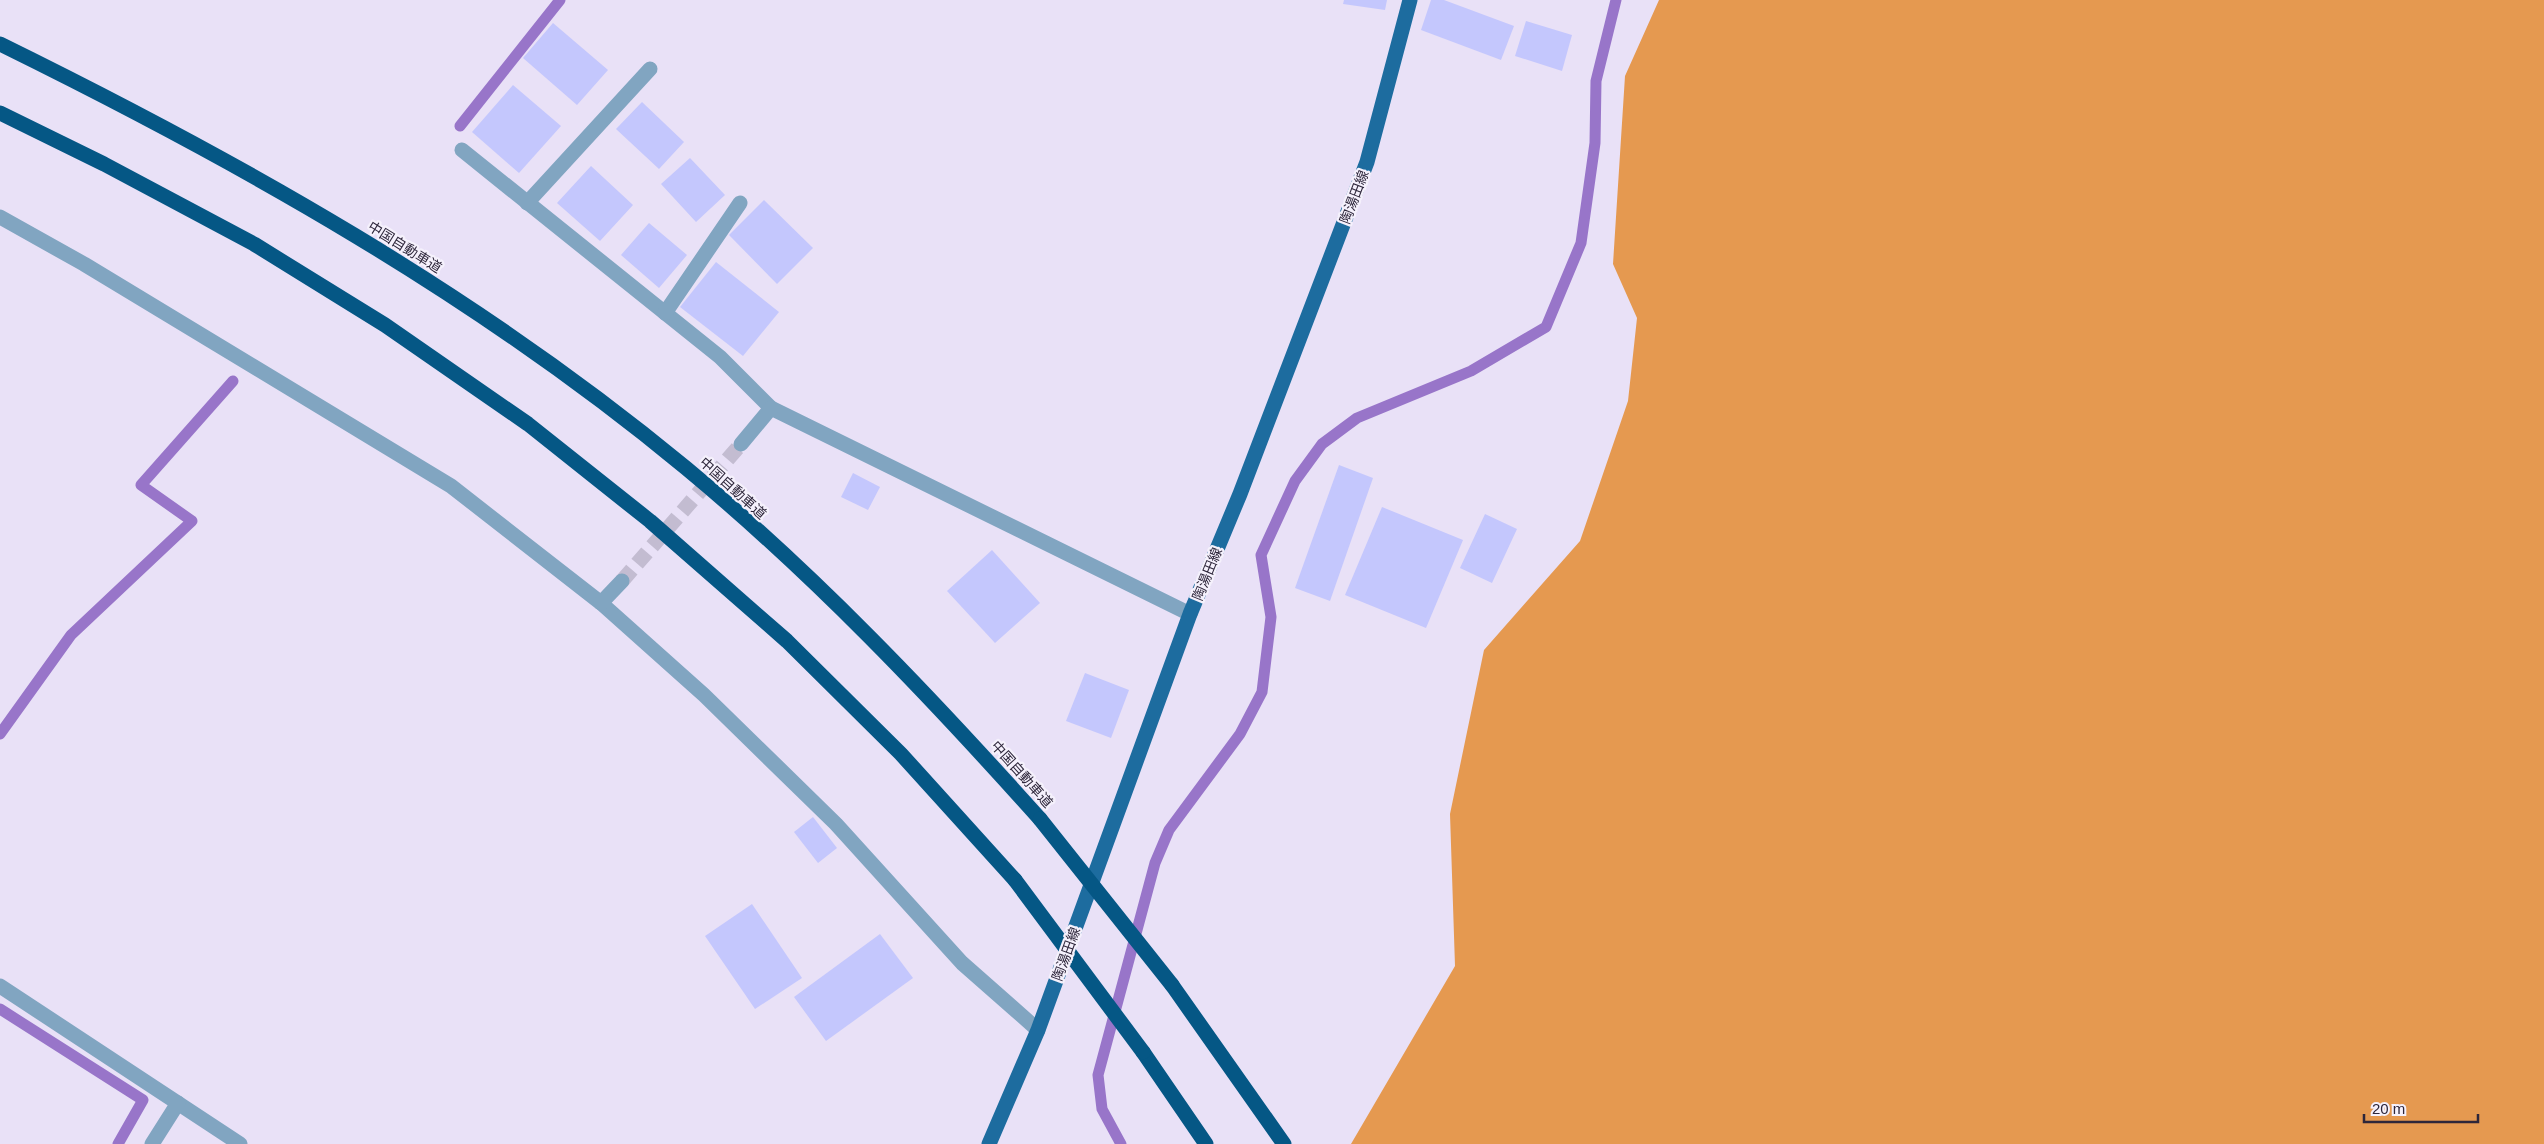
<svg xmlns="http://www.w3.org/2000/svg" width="2544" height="1144" viewBox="0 0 2544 1144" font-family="Helvetica,'Noto Sans JP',sans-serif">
<rect width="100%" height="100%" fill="#e9e1f7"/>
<!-- forest -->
<polygon fill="#e59950" points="1659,0 2544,0 2544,1144 1351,1144 1455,966 1450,814 1484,650 1580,541 1628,401 1637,318 1613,264 1625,76"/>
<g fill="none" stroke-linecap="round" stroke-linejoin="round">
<!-- stream -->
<g stroke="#9875c9" stroke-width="11">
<polyline points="460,126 560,0"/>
<polyline points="0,734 71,635 192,521 141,485 233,381"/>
<polyline points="0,1009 143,1100 118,1144"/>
<polyline points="1121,1144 1102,1109 1098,1075 1155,863 1169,830 1240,734 1262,692 1271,617 1261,555 1295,481 1322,444 1357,418 1471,371 1546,327 1581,243 1595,143 1596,81 1616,0"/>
</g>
</g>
<!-- building -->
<g fill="#c4c7fd">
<polygon points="1344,0 1387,0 1385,10 1343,4"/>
<polygon points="1431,0 1444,0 1514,26 1501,60 1421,30"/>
<polygon points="1526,21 1572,35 1562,71 1515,56"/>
<polygon points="553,23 608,70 577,105 523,58"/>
<polygon points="513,85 561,126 519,173 472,132"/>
<polygon points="642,102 684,142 659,169 616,129"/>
<polygon points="690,158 725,195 696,222 661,184"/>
<polygon points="591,166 633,205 600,241 557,203"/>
<polygon points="764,200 813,248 777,284 729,235"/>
<polygon points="649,223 687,255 659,288 621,255"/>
<polygon points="716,262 779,312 743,356 680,307"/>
<polygon points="1339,465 1373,478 1330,601 1295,588"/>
<polygon points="853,473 880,487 868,510 841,497"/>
<polygon points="1382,507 1463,540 1426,628 1345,595"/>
<polygon points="1485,514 1517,529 1492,583 1460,568"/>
<polygon points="992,550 1040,603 995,643 947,591"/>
<polygon points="1085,673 1129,690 1111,738 1066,721"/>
<polygon points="813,817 837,848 818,863 794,832"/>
<polygon points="752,904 802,978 755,1009 705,936"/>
<polygon points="880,934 913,978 826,1041 794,997"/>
</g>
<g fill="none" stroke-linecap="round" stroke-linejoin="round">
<!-- minor-tunnel -->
<polyline stroke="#c3bcd1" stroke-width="15" stroke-dasharray="15 8" stroke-linecap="butt" points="622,581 741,444"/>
<!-- minor -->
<g stroke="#81a5c1" stroke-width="15">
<polyline points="462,150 720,357 771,408"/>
<polyline points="527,203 650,69"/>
<polyline points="0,217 84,264 451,486 601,603 704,695 836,824 962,963 1038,1030"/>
<polyline points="665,313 740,203"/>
<polyline points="741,444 771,408 1190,614"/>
<polyline points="601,603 622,581"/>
<polyline points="0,986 240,1144"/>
<polyline points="152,1144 178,1103"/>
</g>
<!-- major -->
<polyline stroke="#1d6c9f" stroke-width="15" points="989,1144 1038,1030 1190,614 1240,494 1367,162 1410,0"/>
<!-- highway -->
<g stroke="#055785" stroke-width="15">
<path d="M0 44C242 163 477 295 686 468 814 574 929 695 1040 819"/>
<polyline points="0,113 104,164 254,244 385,325 528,424 650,521 787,641 901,754 1015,880"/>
<polyline points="1172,985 1284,1144"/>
<polyline points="1143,1052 1206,1144"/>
</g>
<!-- highway-bridge -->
<g stroke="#055785" stroke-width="15">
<polyline points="1040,819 1172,985"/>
<polyline points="1015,880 1143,1052"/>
</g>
</g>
<g text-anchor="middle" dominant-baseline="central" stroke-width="4.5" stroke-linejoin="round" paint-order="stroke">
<!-- street labels -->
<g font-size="14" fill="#2d263a" stroke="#f5f1fc">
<text transform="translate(1354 197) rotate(-69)">陶湯田線</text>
<text transform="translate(405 247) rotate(32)">中国自動車道</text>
<text transform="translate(733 488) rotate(42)">中国自動車道</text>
<text transform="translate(1207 574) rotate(-68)">陶湯田線</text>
<text transform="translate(1022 774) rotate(48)">中国自動車道</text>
<text transform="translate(1066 954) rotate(-70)">陶湯田線</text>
</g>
</g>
<!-- scale -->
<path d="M2364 1114v8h114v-8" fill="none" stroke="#2d263a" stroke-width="2.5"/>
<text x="2372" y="1114" font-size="15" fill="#2d263a" stroke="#f5f1fc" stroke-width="4" paint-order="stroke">20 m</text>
</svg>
